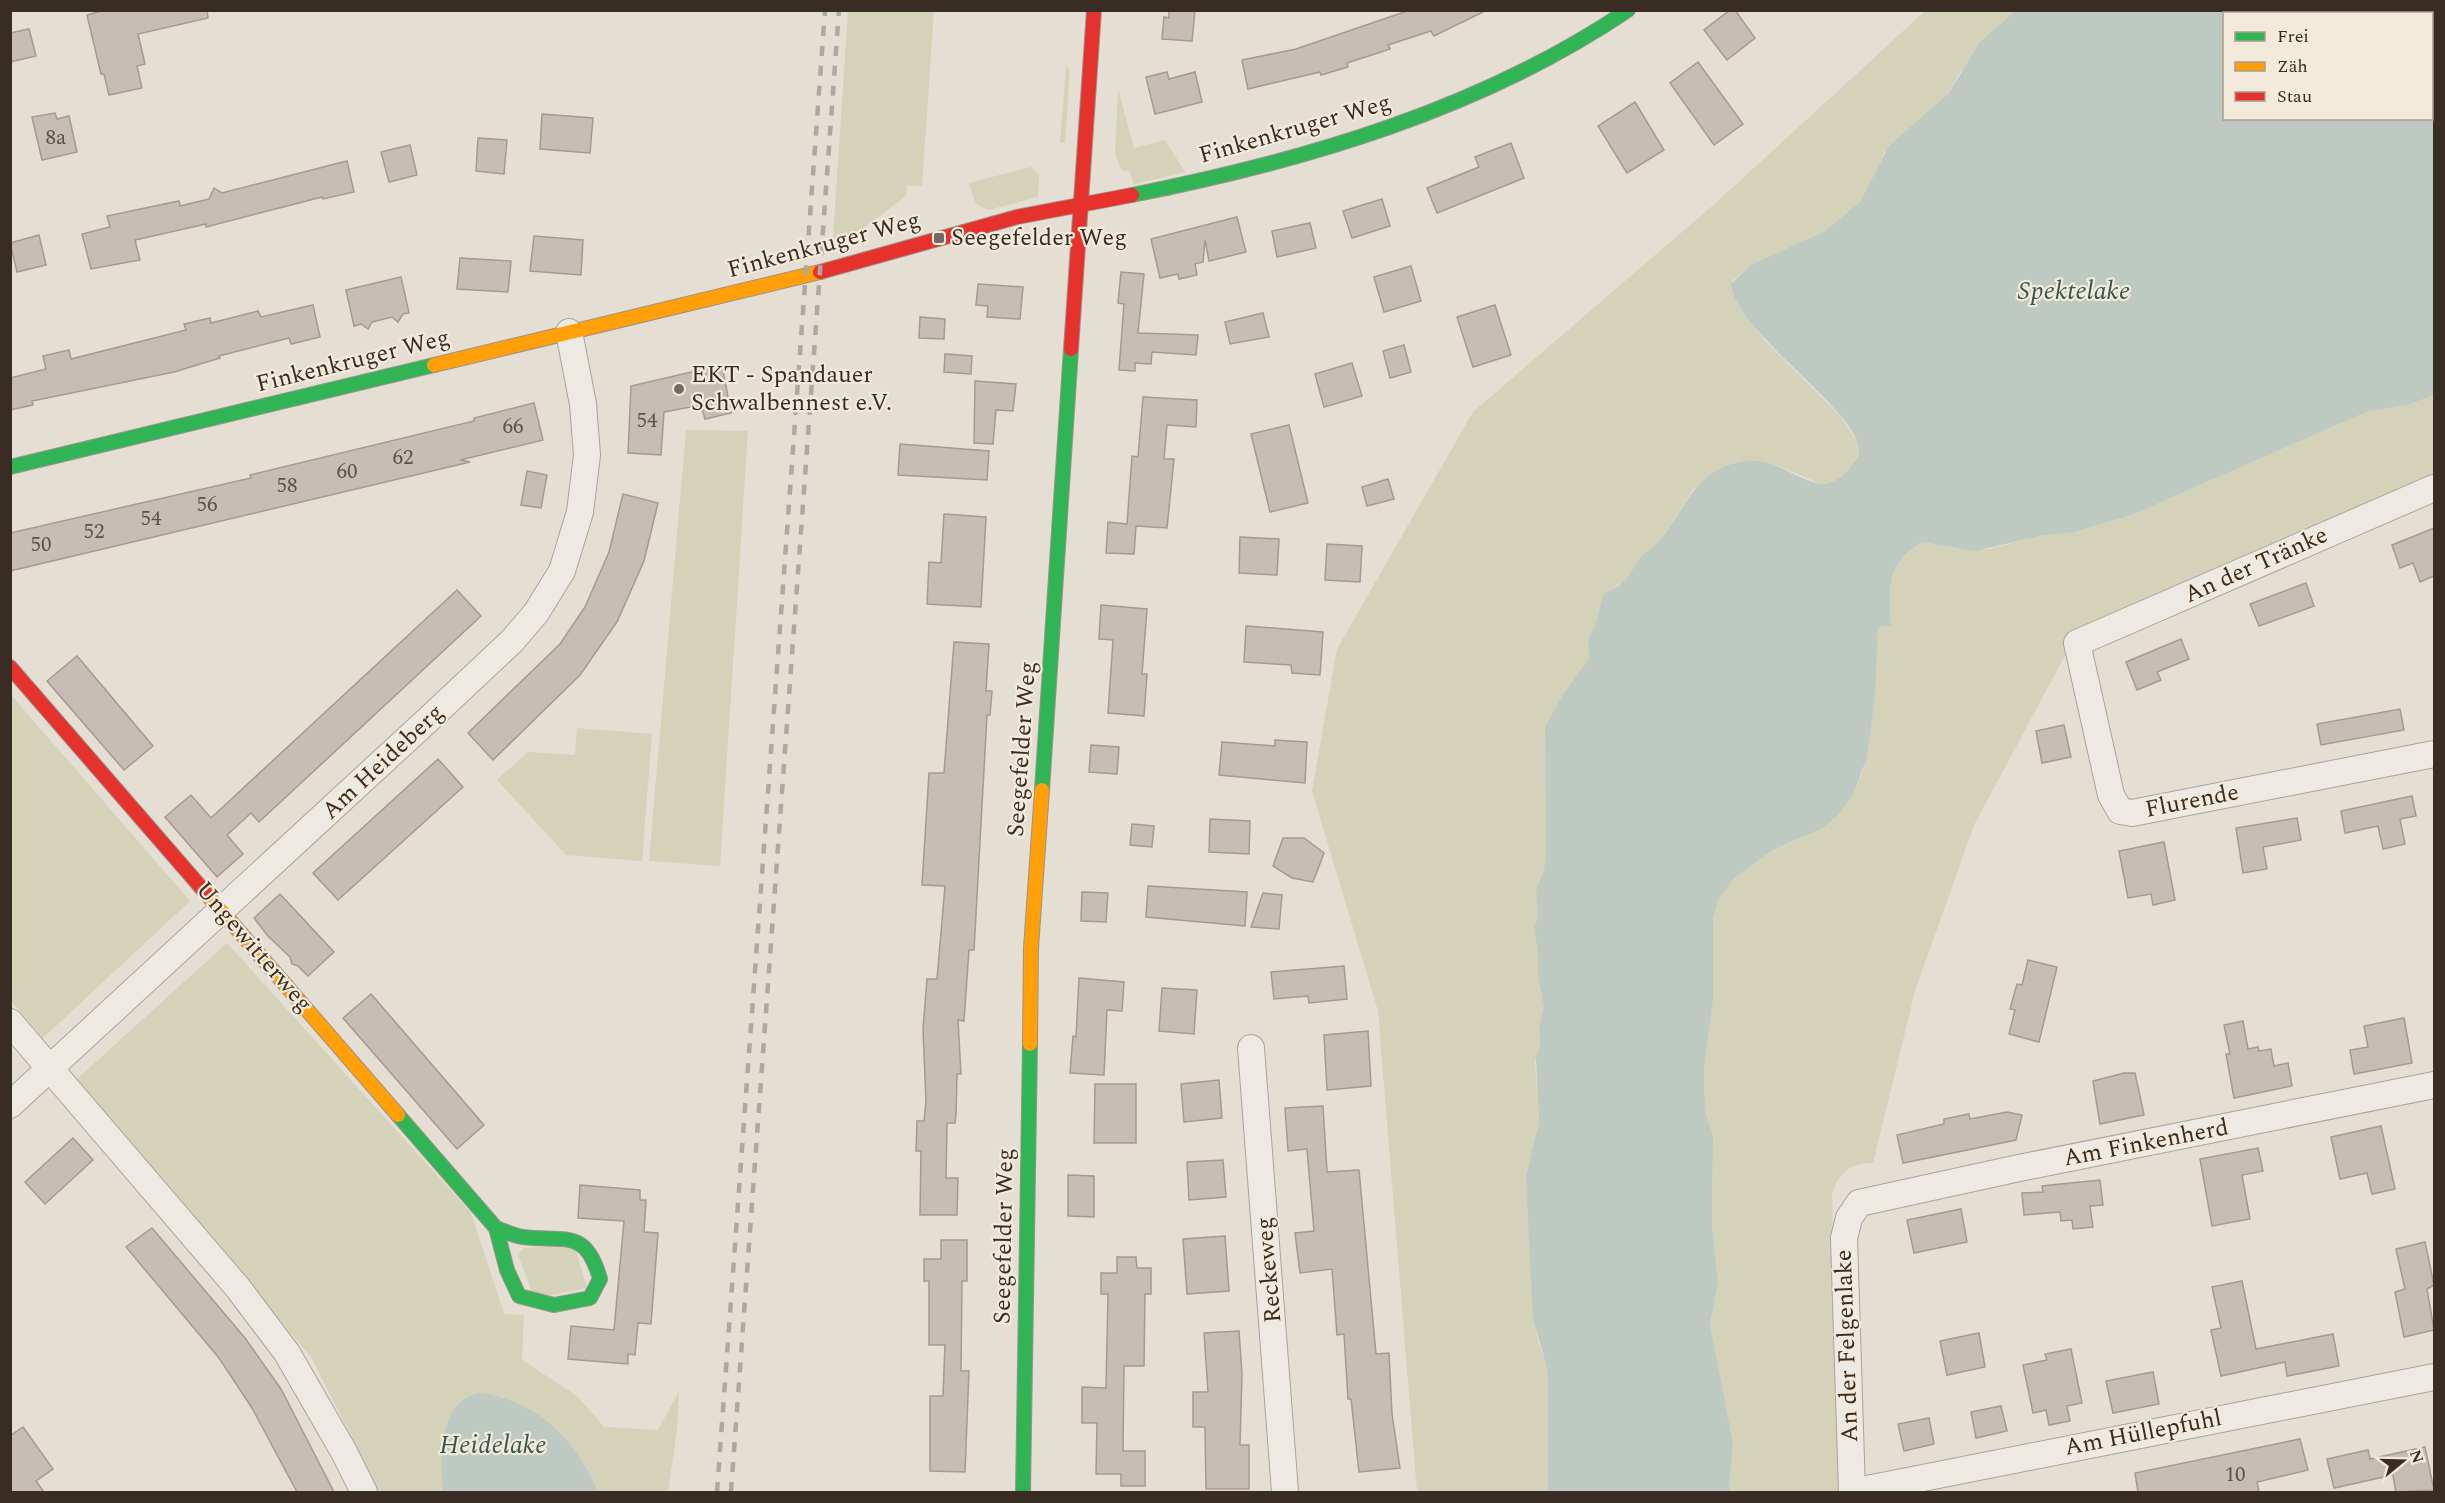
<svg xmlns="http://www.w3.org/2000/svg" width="2445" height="1503" viewBox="0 0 2445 1503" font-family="Spectral,serif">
<rect width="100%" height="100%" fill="#e4ded3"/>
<!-- green -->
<g fill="#d4d2b8">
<polygon points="848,11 934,11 922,186 907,185 906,196 832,252"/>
<polygon points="1925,11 2016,11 2003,21 1959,74 1949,93 1884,153 1875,178 1861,201 1825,231 1751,265 1733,280 1731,288 1739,306 1764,340 1840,416 1859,444 1858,454 1850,468 1832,483 1821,484 1779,466 1756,461 1742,461 1717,471 1693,489 1662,539 1637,563 1624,582 1603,595 1597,620 1588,640 1589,658 1562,696 1545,727 1546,854 1544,870 1536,890 1538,916 1534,928 1538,955 1538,977 1544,1007 1539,1036 1540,1046 1535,1062 1539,1122 1526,1176 1537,1338 1547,1368 1548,1383 1548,1492 1417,1492 1378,1011 1312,791 1337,649 1473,412 1718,201"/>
<polygon points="1066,66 1070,69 1065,143 1060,143"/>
<polygon points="1118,89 1134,148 1165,140 1185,172 1134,184 1129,170 1122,171 1115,154"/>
<polygon points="1031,167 1039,174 1038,197 988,210 975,203 969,183"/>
<path d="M2434 395V479L2066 637 2068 650 1974 825 1915 991 1873 1163C1850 1163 1838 1173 1832 1194L1840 1492H1729L1733 1443 1710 1324 1718 1284 1712 1223 1713 1136 1706 1113 1704 1090V1068L1713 1001V921L1716 902 1734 878 1773 850 1802 838 1861 777 1867 758 1875 698 1878 628 1881 626H1891C1890 588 1884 565 1922 542L1962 549H1990L2039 536 2075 532 2134 514 2366 412 2410 404Z"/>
<polygon points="686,430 748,431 720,866 649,861"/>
<polygon points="11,695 190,901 43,1038 11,1001"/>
<polygon points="577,728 652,734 642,861 566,855 497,780 528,752 575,755"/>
<polygon points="227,943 471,1213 504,1314 524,1315 522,1360 577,1396 604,1427 658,1430 679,1391 677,1430 668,1492 377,1492 358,1449 311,1357 77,1079"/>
<polygon points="574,1245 587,1288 534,1298 518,1254 524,1248"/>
</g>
<!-- water -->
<g fill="#bdc9c1" fill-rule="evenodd">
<path d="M2016 10 2434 11V395L2410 404 2366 412 2134 514 2075 532 2039 536 1975 551 1922 542C1884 565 1890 588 1891 626H1881L1878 628 1875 698 1867 758 1852 796 1838 815 1821 829 1773 850 1734 878 1717 902 1713 920V1001L1704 1068V1090L1706 1113 1713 1136 1712 1223 1718 1284 1710 1324 1733 1443 1729 1492H1548V1383L1547 1368 1533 1318 1526 1176 1539 1122 1536 1057 1540 1046 1539 1029 1544 1007 1538 977V955L1534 928 1538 916 1536 890 1544 870 1546 854 1545 727 1562 696 1589 658 1588 640 1597 620 1603 595C1609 590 1616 589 1622 583 1631 575 1635 563 1644 554 1649 549 1656 546 1661 539 1687 507 1692 474 1739 462 1772 454 1792 479 1821 484 1835 486 1853 467 1858 455 1871 419 1736 335 1731 284L1751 265 1825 231 1861 201 1889 146 1949 93 1980 42ZM2224 14H2432V118H2224Z"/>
<path d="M482 1393C540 1403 575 1440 598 1492H443C440 1458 438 1398 482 1393Z"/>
</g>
<!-- building -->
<g fill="#c8bdb4" stroke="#a49a92" stroke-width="1.5">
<polygon points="105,10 207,10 208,18 138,34 145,64 137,66 142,88 109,95 104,74 101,74 87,15"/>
<polygon points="1169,10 1195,10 1192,41 1162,39 1164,17 1169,18"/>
<polygon points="1410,10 1487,10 1434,36 1431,31 1388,45 1390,49 1347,63 1348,67 1321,75 1320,72 1248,89 1242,60 1296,49"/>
<polygon points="1730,10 1735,10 1755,38 1727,60 1704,30"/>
<polygon points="29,29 36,56 10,62 10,33"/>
<polygon points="1698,62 1743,124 1714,145 1670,83"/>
<polygon points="1167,72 1169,79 1195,72 1202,102 1155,114 1146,77"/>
<polygon points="1635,102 1664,150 1627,173 1598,126"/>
<polygon points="55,113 57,119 69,116 77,152 42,160 32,117"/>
<polygon points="542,114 593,118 590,153 540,149"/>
<polygon points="478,138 507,140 504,174 476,171"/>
<polygon points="1511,143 1524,178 1437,213 1427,188 1479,167 1475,157"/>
<polygon points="410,145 417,175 389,182 381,152"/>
<polygon points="347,161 354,192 323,199 322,197 206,227 206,224 135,240 140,260 91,269 82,234 110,227 107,216 179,201 180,206 209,199 214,188 222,193"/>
<polygon points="1382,199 1390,226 1352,238 1343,211"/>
<polygon points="1237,217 1246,252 1209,261 1205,240 1203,262 1195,264 1197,275 1179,279 1178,274 1160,278 1151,239"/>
<polygon points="1310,223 1316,248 1277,257 1272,231"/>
<polygon points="39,235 46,265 17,272 10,243"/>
<polygon points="534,236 583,240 581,275 530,271"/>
<polygon points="460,258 511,261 508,292 457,289"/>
<polygon points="1411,266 1421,301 1384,312 1374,277"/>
<polygon points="1121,272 1144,274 1138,333 1198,335 1196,355 1152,352 1151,364 1135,363 1135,371 1119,370 1124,304 1118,303"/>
<polygon points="401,277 409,313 403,314 398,322 392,317 372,322 368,329 361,324 354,326 346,290"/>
<polygon points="978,284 1023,287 1020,319 987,317 988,306 976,305"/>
<polygon points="313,305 320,337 291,344 289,338 219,356 220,358 174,372 32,401 33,405 10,410 10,378 46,369 43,356 69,350 71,359 186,330 184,324 210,318 211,323 258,311 261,317"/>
<polygon points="1495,305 1511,355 1473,367 1457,317"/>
<polygon points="1263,313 1269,337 1230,344 1225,322"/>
<polygon points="920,317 945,319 944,339 919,338"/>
<polygon points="1404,345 1411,372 1390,378 1383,351"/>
<polygon points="945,354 972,356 971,374 944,372"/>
<polygon points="1352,363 1362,396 1324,407 1315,374"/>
<polygon points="722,365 731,413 705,419 701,405 664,412 661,455 628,453 631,386"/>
<polygon points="975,381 1016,384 1013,411 996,410 993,444 974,443"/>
<polygon points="1143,397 1197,400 1196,427 1167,425 1164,459 1174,459 1167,528 1136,526 1134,554 1106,553 1108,522 1127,524 1132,456 1138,457"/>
<polygon points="534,403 543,440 460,460 470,462 10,571 10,533 251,478 250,475 474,421 474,418"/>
<polygon points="1289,425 1308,503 1270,512 1251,434"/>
<polygon points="900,444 989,451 987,480 898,475"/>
<polygon points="527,471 547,475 541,508 521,505"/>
<polygon points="1388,479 1394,499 1367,506 1362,487"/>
<polygon points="623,494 658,503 644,561 617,622 580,675 493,760 468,733 560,644 585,607 609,552"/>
<polygon points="944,514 986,517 981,607 927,604 929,562 941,563"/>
<polygon points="2434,528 2434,576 2420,582 2413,563 2400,568 2392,545"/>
<polygon points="1240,537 1279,539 1277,575 1239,573"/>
<polygon points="1327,544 1362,546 1360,582 1325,580"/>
<polygon points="2306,583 2314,606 2259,626 2250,604"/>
<polygon points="457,590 481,616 259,822 251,813 227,835 243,854 217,877 165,817 191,795 211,818"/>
<polygon points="1101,605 1147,609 1142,674 1147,674 1144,716 1108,713 1113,640 1099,639"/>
<polygon points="1246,626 1323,632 1320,675 1292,673 1291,665 1244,662"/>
<polygon points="2181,639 2189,659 2157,672 2161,680 2137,690 2126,662"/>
<polygon points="954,642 989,644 986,691 992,691 990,715 987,715 974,950 969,950 964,1021 958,1020 961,1074 957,1074 956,1115 955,1123 947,1123 946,1178 958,1178 957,1215 920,1215 921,1151 916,1151 917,1121 924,1121 926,1102 923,1029 927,979 937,979 945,886 922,885 929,773 944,773"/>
<polygon points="77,656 153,746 124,770 47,681"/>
<polygon points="2400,709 2404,730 2321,745 2317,724"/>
<polygon points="2064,725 2071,757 2042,763 2036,731"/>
<polygon points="1275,740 1307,742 1305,783 1219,775 1222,742 1275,746"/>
<polygon points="1091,745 1119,747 1117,774 1089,772"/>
<polygon points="438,759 463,787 338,900 313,873"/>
<polygon points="2412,796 2416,816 2400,819 2405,844 2383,849 2378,826 2345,833 2341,811"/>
<polygon points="2297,818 2301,840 2263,847 2267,869 2243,873 2236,828"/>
<polygon points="1210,819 1250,821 1249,854 1209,852"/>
<polygon points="1132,824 1154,826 1152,847 1130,845"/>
<polygon points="1283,838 1304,838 1324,853 1313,882 1292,878 1273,866"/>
<polygon points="2164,842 2175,900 2153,905 2151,894 2128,898 2119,851"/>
<polygon points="1148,886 1247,892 1245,926 1146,917"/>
<polygon points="1082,892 1108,893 1106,922 1081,921"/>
<polygon points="1263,893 1282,895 1279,929 1251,927"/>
<polygon points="280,894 334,952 308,976 298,966 292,964 290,957 268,936 254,918"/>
<polygon points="2028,960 2057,967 2039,1042 2009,1034 2015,1010 2010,1009 2017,984 2022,985"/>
<polygon points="1344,966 1347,999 1309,1003 1308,996 1274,999 1271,972"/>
<polygon points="1079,978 1124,982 1122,1011 1107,1010 1104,1075 1070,1073 1073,1036 1076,1037"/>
<polygon points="1162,988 1197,990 1194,1034 1159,1031"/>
<polygon points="371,994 484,1125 457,1149 343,1018"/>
<polygon points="2404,1018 2412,1063 2354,1074 2350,1050 2368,1047 2364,1026"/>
<polygon points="2243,1021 2248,1049 2258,1047 2259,1051 2271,1049 2274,1066 2288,1063 2292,1086 2234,1098 2226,1054 2230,1054 2224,1025"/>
<polygon points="1368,1031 1371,1086 1327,1090 1324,1035"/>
<polygon points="2124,1073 2135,1073 2144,1115 2100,1124 2093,1081"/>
<polygon points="1219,1080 1222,1118 1184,1122 1181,1084"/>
<polygon points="1095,1084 1136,1084 1136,1143 1094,1143"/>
<polygon points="1323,1106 1327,1172 1359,1170 1376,1354 1389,1353 1392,1414 1400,1468 1359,1472 1351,1399 1348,1399 1344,1334 1337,1335 1332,1269 1300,1273 1295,1233 1314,1231 1307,1149 1288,1151 1285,1108"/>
<polygon points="2007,1112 2022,1115 2016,1140 1903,1163 1897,1135 1944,1124 1944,1119 1969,1114 1970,1119"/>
<polygon points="2381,1126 2395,1189 2372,1194 2367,1173 2340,1179 2331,1137"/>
<polygon points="73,1138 93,1160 45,1204 25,1182"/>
<polygon points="2258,1148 2263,1171 2242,1175 2250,1219 2212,1226 2200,1159"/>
<polygon points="1223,1160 1226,1197 1189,1200 1187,1162"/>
<polygon points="1068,1175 1094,1176 1094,1217 1068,1216"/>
<polygon points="2100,1180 2103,1205 2090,1206 2093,1227 2073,1229 2072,1220 2061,1221 2060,1212 2024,1215 2022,1193 2043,1192 2042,1186"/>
<polygon points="580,1185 640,1190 640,1200 646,1200 644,1232 658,1233 651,1324 638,1323 635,1355 628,1354 628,1364 568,1359 571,1326 614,1330 624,1221 578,1218"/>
<polygon points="1961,1209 1967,1242 1914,1253 1907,1220"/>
<polygon points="152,1228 245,1338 281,1389 334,1492 297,1492 252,1408 219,1358 126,1247"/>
<polygon points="1225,1236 1229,1291 1187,1294 1183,1239"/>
<polygon points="941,1240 967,1240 967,1281 962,1281 961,1371 969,1371 965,1472 930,1471 930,1396 943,1396 945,1345 929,1345 929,1281 924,1281 924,1259 941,1259"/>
<polygon points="2425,1242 2434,1285 2427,1289 2434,1330 2404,1337 2395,1292 2405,1289 2396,1249"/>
<polygon points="1117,1257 1136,1257 1137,1268 1151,1268 1151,1294 1145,1294 1144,1366 1124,1366 1123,1451 1145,1451 1145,1486 1121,1486 1121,1474 1096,1474 1097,1423 1082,1423 1082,1387 1106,1388 1108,1294 1101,1294 1101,1273 1117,1273"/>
<polygon points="2242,1281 2256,1349 2333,1334 2339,1366 2287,1376 2285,1362 2221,1376 2211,1330 2221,1328 2212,1287"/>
<polygon points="1239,1331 1242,1374 1240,1445 1249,1445 1249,1489 1206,1489 1205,1427 1193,1427 1193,1392 1208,1392 1204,1333"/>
<polygon points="1979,1333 1985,1367 1947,1375 1940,1341"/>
<polygon points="2071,1349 2082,1403 2067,1406 2070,1421 2049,1425 2046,1410 2033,1413 2023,1365 2047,1360 2045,1354"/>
<polygon points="2153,1372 2159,1404 2113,1413 2106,1381"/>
<polygon points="2001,1406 2007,1431 1976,1438 1971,1412"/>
<polygon points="1929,1418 1934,1444 1904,1451 1898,1424"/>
<polygon points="23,1427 53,1469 36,1481 44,1492 10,1492 10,1436"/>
<polygon points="2300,1439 2308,1470 2257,1482 2259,1492 2138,1492 2135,1473"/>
<polygon points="2425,1447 2434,1490 2396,1492 2393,1475 2334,1488 2327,1459 2368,1450 2370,1459"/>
</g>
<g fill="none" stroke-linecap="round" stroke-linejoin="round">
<!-- street casing -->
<g stroke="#aaa49b" stroke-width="28">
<g id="street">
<polyline points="2434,488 2077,643 2111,795 2120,811 2132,813 2434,754"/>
<polyline points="10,1022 238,1288 287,1353 344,1452 364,1492"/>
<polyline points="1251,1048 1285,1492"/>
<polyline points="10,1105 431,717 512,641 536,613 562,571 580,512 587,455 583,404 569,332"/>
<polyline points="1852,1492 1844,1238 1849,1218 1859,1203 2019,1168 2434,1085"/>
<polyline points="1852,1492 2434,1377"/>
</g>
</g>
<!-- fast casing -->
<g stroke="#9a938c" stroke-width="16">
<g id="fast">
<path d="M1132 195C1304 161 1482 109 1628 10"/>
<polyline points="10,467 434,365"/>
<polyline points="1042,790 1071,349"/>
<path d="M398 1115 496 1228 507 1270 519 1296 554 1305 590 1298 600 1279C586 1228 565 1242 523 1237 514 1236 505 1231 496 1228"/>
<polyline points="1023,1492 1030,1044"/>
</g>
</g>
<!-- slow casing -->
<g stroke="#9a938c" stroke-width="16">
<g id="slow">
<polyline points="434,365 820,272"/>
<polyline points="205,892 398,1115"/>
<polyline points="1030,1044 1031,948 1042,790"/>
</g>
</g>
<!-- jam casing -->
<g stroke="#9a938c" stroke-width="16">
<g id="jam">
<polyline points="820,272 1017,217 1132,195"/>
<polyline points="1071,349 1094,10"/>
<polyline points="10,667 205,892"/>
</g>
</g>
<!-- street -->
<use href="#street" stroke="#edeae3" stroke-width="26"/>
<!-- fast -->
<use href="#fast" stroke="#30b455" stroke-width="14"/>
<!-- slow -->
<use href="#slow" stroke="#ff9f0a" stroke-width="14"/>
<!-- jam -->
<use href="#jam" stroke="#e5322d" stroke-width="14"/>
<!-- rail -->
<g stroke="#ada8a3" stroke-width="4.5" stroke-dasharray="10 10" stroke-linecap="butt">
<polyline points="717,1492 825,10"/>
<polyline points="731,1492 839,10"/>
</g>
</g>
<!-- markers -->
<g fill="#756a61" stroke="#f3eadb" stroke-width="2">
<rect x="933" y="232" width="12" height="12" rx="3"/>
<circle cx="679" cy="389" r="6"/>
</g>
<g text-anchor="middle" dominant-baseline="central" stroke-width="4.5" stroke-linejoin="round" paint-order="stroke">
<!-- number labels -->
<g font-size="21" fill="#5d5047">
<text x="56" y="138">8a</text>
<text x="647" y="421">54</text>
<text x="513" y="427">66</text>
<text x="403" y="458">62</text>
<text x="347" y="472">60</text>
<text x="287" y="486">58</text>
<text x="207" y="505">56</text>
<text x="151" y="519">54</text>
<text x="94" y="532">52</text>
<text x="41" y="545">50</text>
<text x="2235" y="1475">10</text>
</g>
<!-- street labels -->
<g font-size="24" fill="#392c23" stroke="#f3eadb">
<text transform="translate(1295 129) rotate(-16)">Finkenkruger Weg</text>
<text transform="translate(824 245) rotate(-15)">Finkenkruger Weg</text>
<text transform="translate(353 361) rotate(-14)">Finkenkruger Weg</text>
<text transform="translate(2256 565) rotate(-24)">An der Tränke</text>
<text transform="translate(1022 749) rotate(-86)">Seegefelder Weg</text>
<text transform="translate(383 762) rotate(-43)">Am Heideberg</text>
<text transform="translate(2192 801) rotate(-11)">Flurende</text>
<text transform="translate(254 947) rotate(49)">Ungewitterweg</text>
<text transform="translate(2146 1143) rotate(-11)">Am Finkenherd</text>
<text transform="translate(1004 1236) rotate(-89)">Seegefelder Weg</text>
<text transform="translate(1269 1270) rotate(-95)">Reckeweg</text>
<text transform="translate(1847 1346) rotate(-92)">An der Felgenlake</text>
<text transform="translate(2143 1433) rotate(-11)">Am Hüllepfuhl</text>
</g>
<!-- poi labels -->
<g font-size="24" fill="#392c23" stroke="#f3eadb" text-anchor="start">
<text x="951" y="238">Seegefelder Weg</text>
<text x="691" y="375">EKT - Spandauer<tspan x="691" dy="28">Schwalbennest e.V.</tspan></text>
</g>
<!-- water labels -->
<g font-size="26" font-style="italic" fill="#345752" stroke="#f3eadb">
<text x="2074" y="291">Spektelake</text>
<text x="493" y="1445">Heidelake</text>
</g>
</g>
<!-- border -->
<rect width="2445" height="1503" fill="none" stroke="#392c23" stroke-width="24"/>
<!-- legend -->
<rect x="2223" y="12" width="210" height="108" fill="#f3eadb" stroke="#a99e91" stroke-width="1.5"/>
<rect x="2235" y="32" width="30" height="9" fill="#30b455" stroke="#a99e91" stroke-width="1.5"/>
<text x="2277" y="42" font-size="18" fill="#392c23">Frei</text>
<rect x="2235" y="62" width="30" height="9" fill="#ff9f0a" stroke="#a99e91" stroke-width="1.5"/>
<text x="2277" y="72" font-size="18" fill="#392c23">Zäh</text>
<rect x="2235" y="92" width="30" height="9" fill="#e5322d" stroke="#a99e91" stroke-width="1.5"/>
<text x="2277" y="102" font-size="18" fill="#392c23">Stau</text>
<!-- north arrow -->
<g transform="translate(2403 1461) rotate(71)" stroke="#f3eadb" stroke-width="4.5" paint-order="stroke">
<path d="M0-4.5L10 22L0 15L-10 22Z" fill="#392c23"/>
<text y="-9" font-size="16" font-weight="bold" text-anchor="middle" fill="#392c23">N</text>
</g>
</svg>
